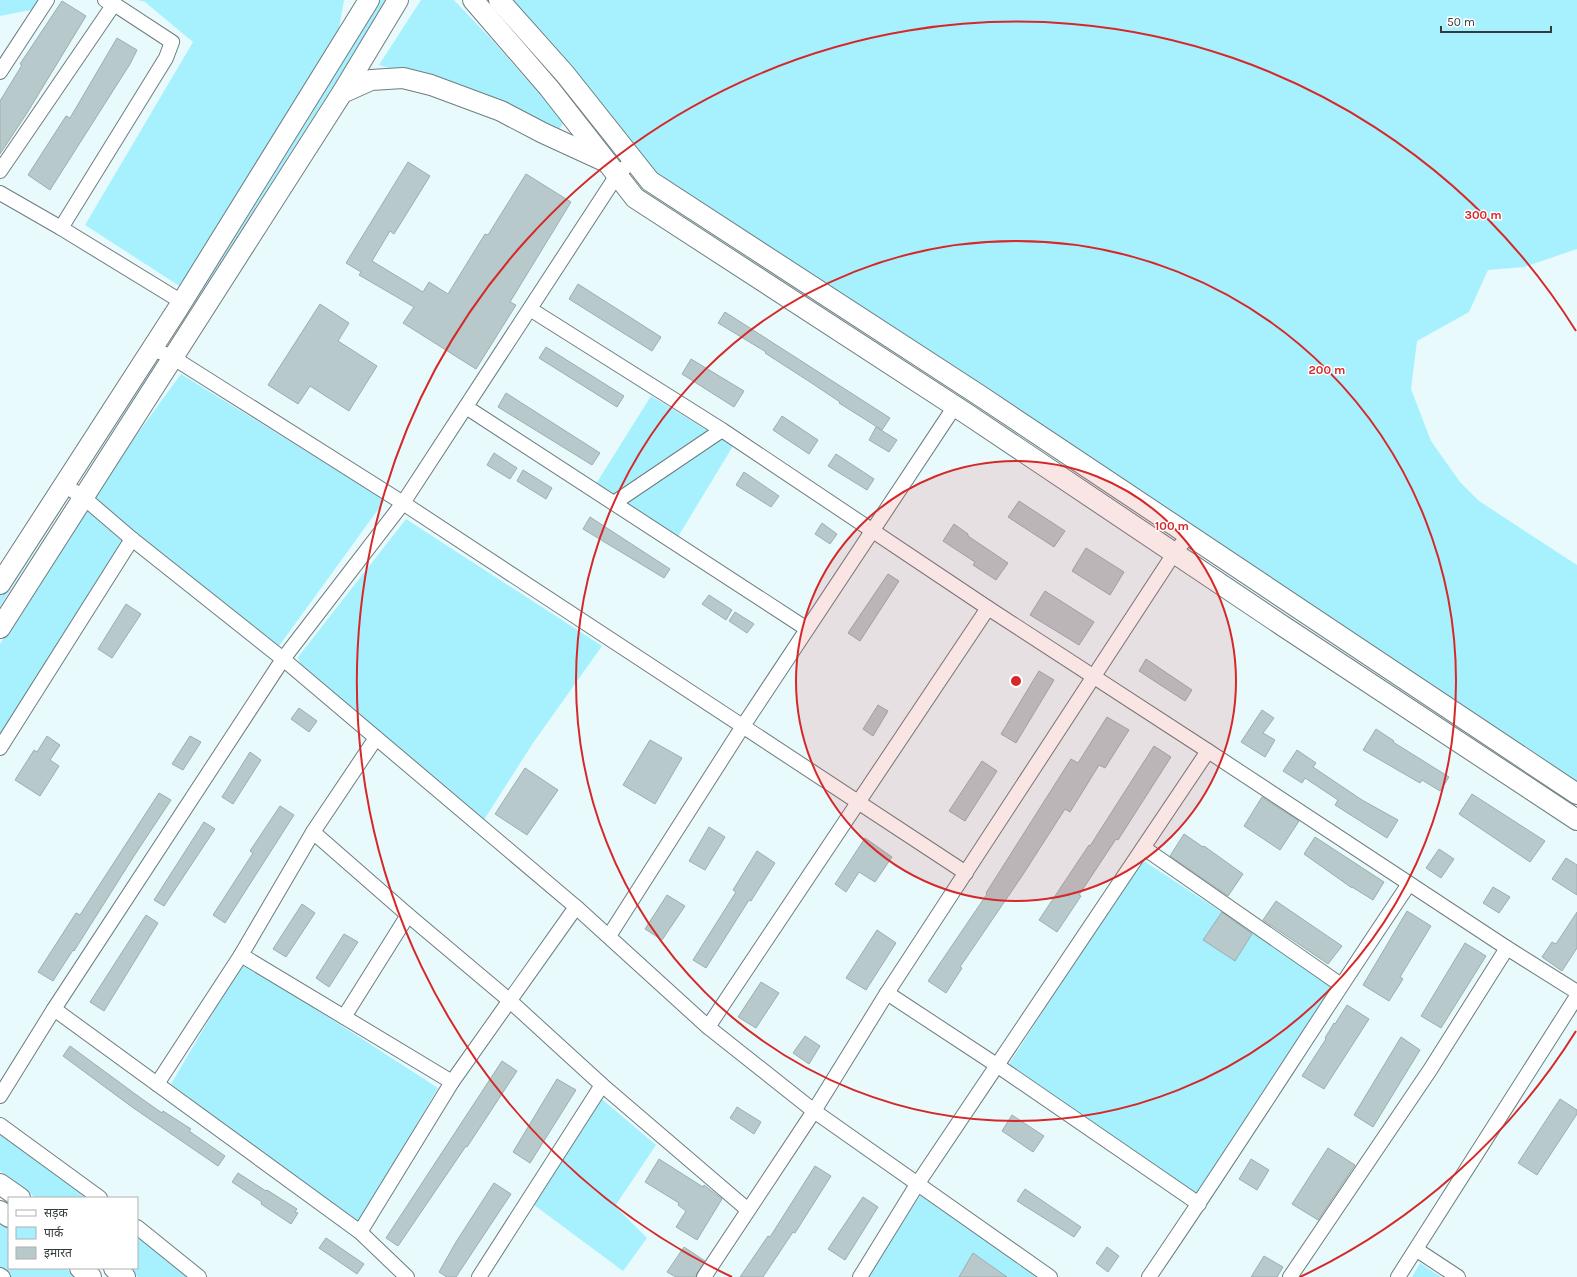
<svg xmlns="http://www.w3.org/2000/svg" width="1577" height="1277" viewBox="0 0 1577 1277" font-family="Karla,'Noto Sans Devanagari',sans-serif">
<rect width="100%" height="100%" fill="#e9fafd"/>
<!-- green -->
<g fill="#a7f1fe">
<polygon points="0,0 53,0 41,8 0,16"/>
<polygon points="138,0 344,0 338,34 181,287 85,225 193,42 145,2"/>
<polygon points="380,0 388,0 194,304 189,300"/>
<polygon points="421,0 454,0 494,42 564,122 558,131 489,98 379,65"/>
<polygon points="513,0 1577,0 1577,249 1524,267 1488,270 1469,312 1417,341 1411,389 1431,441 1460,482 1479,501 1577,565 1577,782 660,179"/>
<polygon points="150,361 155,365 80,480 75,477"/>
<polygon points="181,374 385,500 279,646 91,497"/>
<polygon points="651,396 733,446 676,540 594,487"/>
<polygon points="64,493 69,497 0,606 0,594"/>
<polygon points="85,509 126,544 0,744 0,644"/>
<polygon points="406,519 602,646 533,743 482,823 302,671 298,657"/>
<polygon points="1141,859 1334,986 1197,1198 1009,1064"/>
<polygon points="243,962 438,1088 357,1225 171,1084"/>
<polygon points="597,1095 656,1145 615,1206 647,1238 623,1271 530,1202"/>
<polygon points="0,1133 90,1198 36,1198 0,1171"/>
<polygon points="921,1194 1037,1277 868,1277"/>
<polygon points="0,1218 9,1225 9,1268 65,1268 77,1277 9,1277 0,1271"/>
<polygon points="137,1232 191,1277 138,1277 127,1268 137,1268"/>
<polygon points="1420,1263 1441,1277 1412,1277"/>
</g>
<!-- building -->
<g fill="#b8c9cc" stroke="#9daeb1">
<polygon points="62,1 86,16 27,113 0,154 0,101 22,65 20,64"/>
<polygon points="117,38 137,50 130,64 50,190 28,175 66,116 70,118"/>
<polygon points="408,162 430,176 394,234 390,231 372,261 423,292 429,282 448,294 485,234 488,235 526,174 571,202 510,302 516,305 476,369 403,323 414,307 359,275 361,272 346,263"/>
<polygon points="578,284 661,337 652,351 569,299"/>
<polygon points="320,304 349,323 338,341 377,366 349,411 310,386 298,404 268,385"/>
<polygon points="725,312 890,418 882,430 839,403 840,402 810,382 765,353 766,352 718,323"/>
<polygon points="546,347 624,396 617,407 539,358"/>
<polygon points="691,359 744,391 734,407 682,374"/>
<polygon points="506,393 600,453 592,465 498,407"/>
<polygon points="782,416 818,440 809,454 773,430"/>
<polygon points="876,427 897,440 889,452 869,440"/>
<polygon points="494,453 517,468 510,479 487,465"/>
<polygon points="836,454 874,479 867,490 828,466"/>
<polygon points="523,470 552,488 546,499 517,481"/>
<polygon points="744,472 779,496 771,507 736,485"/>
<polygon points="1019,501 1065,531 1054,547 1008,517"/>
<polygon points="590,517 670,569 664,578 583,529"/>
<polygon points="822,523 837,534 830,544 815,534"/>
<polygon points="954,524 968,534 968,536 1008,563 996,580 973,565 975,562 943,541"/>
<polygon points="1086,548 1124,572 1110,595 1072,571"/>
<polygon points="888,574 899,581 860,641 848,633"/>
<polygon points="1045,591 1094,622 1079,645 1030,615"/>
<polygon points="709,595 732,610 726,620 702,604"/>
<polygon points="126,604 141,614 112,658 98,649"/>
<polygon points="735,612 754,624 747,633 729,621"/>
<polygon points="1146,659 1192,690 1185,701 1139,671"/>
<polygon points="1039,671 1054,680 1016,743 1001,734"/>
<polygon points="878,705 888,711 873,736 863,729"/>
<polygon points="299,708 317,721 309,732 291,719"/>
<polygon points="1262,710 1274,718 1263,733 1275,740 1265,757 1241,742"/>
<polygon points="1107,717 1129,730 1105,768 1099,765 1070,812 1065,809 1022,876 960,967 962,968 946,993 928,981 987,894 986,893 1071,759 1078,763"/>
<polygon points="1376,729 1394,741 1393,742 1449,777 1440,791 1422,780 1420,783 1363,750"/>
<polygon points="47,736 60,745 50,760 59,766 40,796 15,780 34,750 37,752"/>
<polygon points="190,736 201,742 183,770 172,764"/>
<polygon points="650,740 682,758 655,804 623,785"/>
<polygon points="1154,746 1171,757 1118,840 1116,839 1079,895 1081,896 1057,932 1039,920 1089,845 1090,846"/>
<polygon points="1297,750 1316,763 1313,767 1362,800 1398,820 1387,838 1335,805 1338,800 1305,778 1302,783 1283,771"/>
<polygon points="250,752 261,760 233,804 222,797"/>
<polygon points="982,761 997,771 965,821 949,811"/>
<polygon points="525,768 558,790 527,835 495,814"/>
<polygon points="159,793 171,800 134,856 74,951 73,950 53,981 38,972 76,913 80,915"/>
<polygon points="1472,794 1545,841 1530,862 1459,814"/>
<polygon points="1262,797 1299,821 1280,850 1244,826"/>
<polygon points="280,806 294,815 225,923 213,915 253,853 250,851"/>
<polygon points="204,822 215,829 164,906 154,900"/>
<polygon points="709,827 725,837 705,870 689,861"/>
<polygon points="1184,834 1203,847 1204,846 1243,874 1228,896 1170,856"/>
<polygon points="1315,837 1384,882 1373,900 1352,887 1352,888 1304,854"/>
<polygon points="865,838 892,857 875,882 859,872 846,892 835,884"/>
<polygon points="1439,849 1454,859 1441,878 1426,868"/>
<polygon points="757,851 775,863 751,901 749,900 706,968 693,960 736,892 733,890"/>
<polygon points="1566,858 1577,865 1577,895 1552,879"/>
<polygon points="1493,887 1510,897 1499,913 1483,903"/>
<polygon points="667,895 685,906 662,940 645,929"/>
<polygon points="1276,901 1342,946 1328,964 1263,920"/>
<polygon points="302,904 315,913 286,957 273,949"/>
<polygon points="1407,911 1431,926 1400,977 1403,979 1389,1001 1363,985"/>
<polygon points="1222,912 1252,934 1235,961 1203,940"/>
<polygon points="1577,912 1577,948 1562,971 1542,957 1552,942 1556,944"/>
<polygon points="146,915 158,923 104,1011 90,1002"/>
<polygon points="877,930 896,943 866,990 846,978"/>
<polygon points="344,934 358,942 329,987 316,978"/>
<polygon points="1465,943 1486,956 1441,1028 1421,1016"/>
<polygon points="761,982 779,993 756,1028 738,1017"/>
<polygon points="1347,1005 1369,1019 1324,1089 1302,1076 1326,1039 1325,1038 1334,1023 1335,1024"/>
<polygon points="805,1036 820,1046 809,1064 793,1053"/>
<polygon points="1401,1037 1420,1050 1373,1127 1354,1115"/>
<polygon points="70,1046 138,1096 162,1113 163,1111 191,1129 189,1131 225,1156 218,1166 132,1107 63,1056"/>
<polygon points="502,1061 517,1071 467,1147 466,1146 398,1246 386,1238"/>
<polygon points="557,1079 576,1090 530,1163 513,1152"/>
<polygon points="1560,1099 1577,1110 1577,1114 1537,1175 1518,1163"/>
<polygon points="737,1107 761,1122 754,1134 730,1118"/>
<polygon points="1012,1115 1044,1136 1033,1152 1002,1131"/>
<polygon points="1328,1148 1355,1165 1318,1220 1292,1204"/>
<polygon points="659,1159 703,1187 704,1185 722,1199 697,1240 676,1227 686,1211 678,1205 679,1203 645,1182"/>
<polygon points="1251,1159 1269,1170 1257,1190 1239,1179"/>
<polygon points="815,1166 831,1176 795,1233 793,1232 763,1277 740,1277 768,1236 770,1237"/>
<polygon points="238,1173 266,1191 267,1190 297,1209 295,1212 298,1213 291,1224 261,1204 262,1202 232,1182"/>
<polygon points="494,1183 511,1194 456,1277 447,1277 439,1272 456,1242"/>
<polygon points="1025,1189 1081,1227 1074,1237 1017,1201"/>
<polygon points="863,1197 878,1207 845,1260 828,1249"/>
<polygon points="326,1238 364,1264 357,1274 319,1248"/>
<polygon points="684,1247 705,1261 695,1277 676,1277 667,1272"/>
<polygon points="1107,1247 1119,1256 1108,1272 1096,1263"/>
<polygon points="973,1253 1007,1277 959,1277"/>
<polygon points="1264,1256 1283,1267 1277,1277 1251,1277"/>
</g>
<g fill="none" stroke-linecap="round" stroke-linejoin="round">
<!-- street casing -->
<g stroke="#6e7d80" stroke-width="16">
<g id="street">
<polyline points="0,72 47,0"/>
<polyline points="0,171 114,4"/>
<polyline points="0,193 61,228 182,302"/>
<polyline points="61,228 166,58 172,42 114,4 105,0"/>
<polyline points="530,309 722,430 988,608 1208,751 1507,948 1577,992"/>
<polyline points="153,349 172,357 403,503 966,873"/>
<polyline points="466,407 807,629"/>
<polyline points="64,485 83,497 132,539 283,659 576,907 708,1027 814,1111 1050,1277"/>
<polyline points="614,503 722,430"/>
<polyline points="0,748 132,539"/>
<polyline points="313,832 408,915 510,1001 602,1085 748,1210"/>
<polyline points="1144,848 1341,985"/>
<polyline points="609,936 743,726 955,406"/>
<polyline points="241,955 452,1082 360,1232"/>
<polyline points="887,993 998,1066 1199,1204"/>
<polyline points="54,1009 360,1232 407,1277"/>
<polyline points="344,1017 408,915"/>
<polyline points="708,1027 988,608"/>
<polyline points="452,1082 576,907"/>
<polyline points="157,1084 241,955 313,832 376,738"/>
<polyline points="0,1096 54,1009 283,659 403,503 617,175 633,160"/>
<polyline points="0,1125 100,1198"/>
<polyline points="137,1227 199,1277"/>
<polyline points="1417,1250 1458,1277"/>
<polyline points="0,1275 3,1277"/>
<polyline points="479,1277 602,1085"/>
<polyline points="704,1277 814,1111 887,993 1175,552 1189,535"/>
<polyline points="860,1277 918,1183 1208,751"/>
<path d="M1149 1277C1238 1147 1321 1014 1409 884"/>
<polyline points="1290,1277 1430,1070 1507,948"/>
<polyline points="1398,1277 1577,996"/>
</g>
</g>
<!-- secondary casing -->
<g stroke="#6e7d80" stroke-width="22">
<g id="secondary">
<polyline points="473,0 549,88 635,198 967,414 1283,626 1577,820"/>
<polyline points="499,0 565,74 650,181 979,395 1577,794"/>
<polyline points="342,93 371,80 403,78 431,85 501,111 543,133 604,161"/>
<polyline points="0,584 177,310 369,0"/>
<polyline points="0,628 342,93 398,0"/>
<polyline points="0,1184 20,1198"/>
<polyline points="0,1211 9,1217"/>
<polyline points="80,1268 91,1277"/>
<polyline points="114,1268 125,1277"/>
</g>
</g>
<!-- street -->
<use href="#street" stroke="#fff" stroke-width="14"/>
<!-- secondary -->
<use href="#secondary" stroke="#fff" stroke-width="20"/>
</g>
<!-- distance rings -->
<circle cx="1016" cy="681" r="220" fill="#d62828" fill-opacity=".12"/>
<g fill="none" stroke="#d62828" stroke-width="2">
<circle cx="1016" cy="681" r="220"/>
<circle cx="1016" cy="681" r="440"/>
<path d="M1576 1031A660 660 0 0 1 1300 1277M732 1277A660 660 0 1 1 1576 331"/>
</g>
<circle cx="1016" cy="681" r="6" fill="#d62828" stroke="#fff" stroke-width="2"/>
<g font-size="12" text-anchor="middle" font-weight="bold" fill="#d62828" stroke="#fff" stroke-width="3" stroke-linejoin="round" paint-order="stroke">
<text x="1483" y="219">300 m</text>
<text x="1327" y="374">200 m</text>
<text x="1172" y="530">100 m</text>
</g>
<!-- legend -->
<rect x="8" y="1197" width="130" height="72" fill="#ffffff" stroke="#aeb1b1"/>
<rect x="16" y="1210" width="20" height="6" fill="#ffffff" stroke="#aeb1b1"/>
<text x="44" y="1217" font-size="12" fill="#343b3c">सड़क</text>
<rect x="16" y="1227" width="20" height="12" fill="#a7f1fe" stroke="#aeb1b1"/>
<text x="44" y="1237" font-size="12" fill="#343b3c">पार्क</text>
<rect x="16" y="1247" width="20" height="12" fill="#b8c9cc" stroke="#aeb1b1"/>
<text x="44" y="1257" font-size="12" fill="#343b3c">इमारत</text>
<!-- scale -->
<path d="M1441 26v6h110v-6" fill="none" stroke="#343b3c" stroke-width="2"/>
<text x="1447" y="26" font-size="12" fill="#343b3c" stroke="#ffffff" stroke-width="3" paint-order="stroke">50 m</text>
</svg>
